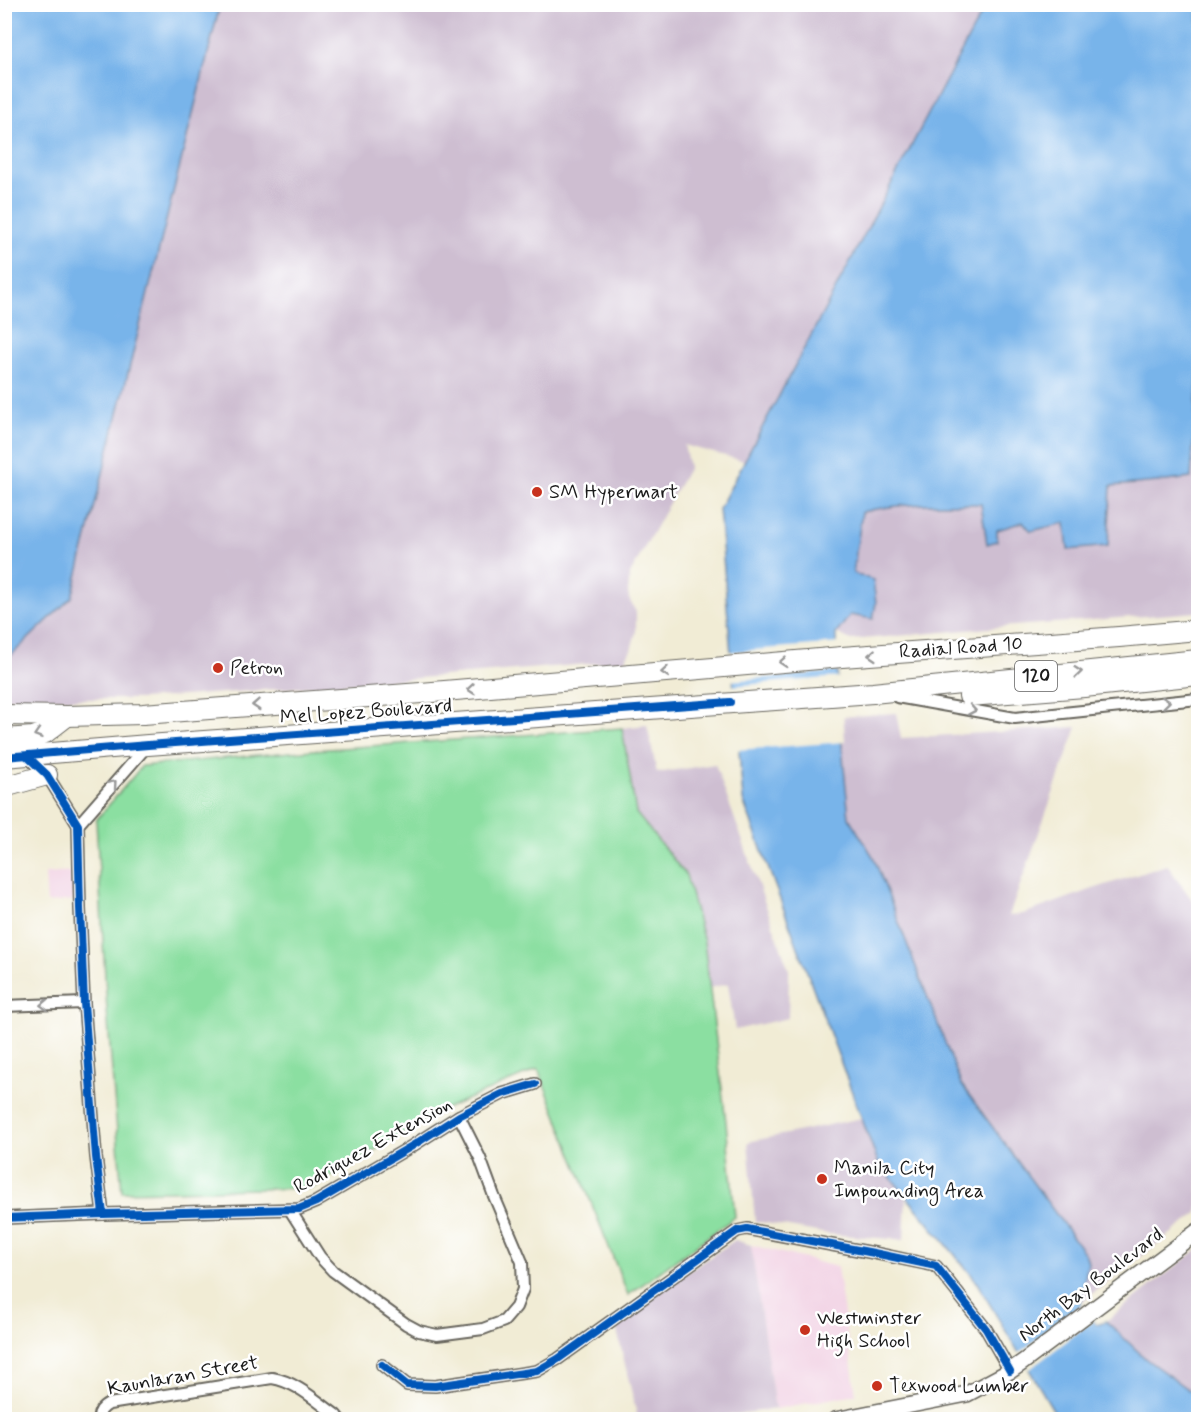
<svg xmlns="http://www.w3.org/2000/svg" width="1203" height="1424" viewBox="0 0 1203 1424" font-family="Mynerve,sans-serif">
<rect width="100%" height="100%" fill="#fff"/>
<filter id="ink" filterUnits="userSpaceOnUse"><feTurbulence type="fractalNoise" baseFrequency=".0167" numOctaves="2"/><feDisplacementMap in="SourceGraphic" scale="12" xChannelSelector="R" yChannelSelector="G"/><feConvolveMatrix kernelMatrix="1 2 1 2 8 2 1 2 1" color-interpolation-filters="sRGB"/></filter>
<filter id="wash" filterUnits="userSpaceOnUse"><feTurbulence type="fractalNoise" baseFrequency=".008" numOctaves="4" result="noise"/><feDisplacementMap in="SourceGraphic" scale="24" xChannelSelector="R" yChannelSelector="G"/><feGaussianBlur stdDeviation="1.35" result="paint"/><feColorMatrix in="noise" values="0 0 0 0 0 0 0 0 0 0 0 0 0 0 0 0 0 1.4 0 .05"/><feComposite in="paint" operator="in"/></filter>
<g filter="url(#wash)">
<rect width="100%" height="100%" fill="#f1ecd5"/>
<!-- built -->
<g fill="#f1d0e3">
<polygon points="72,872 74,900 47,903 45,874"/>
<polygon points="751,1245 837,1267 856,1394 775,1409"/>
</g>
<!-- industrial -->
<g fill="#cebed1">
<polygon points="220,5 986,5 744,461 684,445 689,467 630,574 628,592 629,599 636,612 636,632 631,650 624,661 371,682 143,699 5,699 4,661 72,597"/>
<polygon points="1198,374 1198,612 1001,627 851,640 836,633 850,615 853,574 862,512 874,509 911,504 982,504 997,530 1024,522 1032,531 1065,522 1111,486 1158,482 1191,478"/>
<polygon points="896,713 901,738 1077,727 1009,916 1023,914 1093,889 1167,865 1198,908 1198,1213 1080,1303 1088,1263 1086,1255 961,1084 874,858 849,818 839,717"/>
<polygon points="647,725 657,773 715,764 789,970 788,1018 735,1030 728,984 709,988 704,942 686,875 636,813 622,728"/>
<polygon points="862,1118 878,1162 906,1196 904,1240 828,1234 755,1221 748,1142"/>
<polygon points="735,1240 751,1245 775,1409 701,1419 638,1419 615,1322"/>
<polygon points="1198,1249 1198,1397 1146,1359 1106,1321"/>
</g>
<!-- green -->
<polygon fill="#8bdfa1" stroke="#547e5e" stroke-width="1.5" points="622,728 636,813 686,875 704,942 726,1122 735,1217 628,1295 538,1069 438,1112 312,1188 122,1192 107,1011 96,820 142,766 313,750"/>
<!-- water -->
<g fill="#78b4ea" stroke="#4a6883" stroke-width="1.5">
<polygon points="5,4 220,5 72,597 5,661"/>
<path d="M986 5H1198V374L1191 478 1158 482 1111 486 1108 546 1068 550 1065 523 1031 531 1023 522 997 530V541L987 544 981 504C942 504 901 502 862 512L853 573 873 580 876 603 873 619 850 615 836 634 839 717 849 818 874 858 961 1084 1086 1255 1088 1263 1080 1304 1096 1324 1106 1321 1146 1359 1198 1397V1419L1065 1420 1055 1413 974 1278 878 1162 743 800 719 509Z"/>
</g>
<!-- pier -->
<g fill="#f1ecd5">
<polygon points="839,643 840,671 730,681 728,652"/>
<polygon points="841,677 845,742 736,750 731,686"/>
<polygon points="1082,1305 1094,1320 1029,1370 1017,1354"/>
</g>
</g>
<g filter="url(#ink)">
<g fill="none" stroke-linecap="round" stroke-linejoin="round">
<!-- street casing -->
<g stroke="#67655d" stroke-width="14">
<g id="street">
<polyline points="897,697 1015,718 1198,699"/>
<polyline points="27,756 47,775 78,825 80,908 84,1003 96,1157 103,1214"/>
<polyline points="78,825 147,746"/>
<polyline points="4,1006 84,1003"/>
<polyline points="290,1210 320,1257 333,1271 406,1324 419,1331 437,1335 483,1329 504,1321 516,1307 523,1289 522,1262 494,1196 480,1158 459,1116"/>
<polyline points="4,1218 103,1214 299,1209 316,1202 412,1146 459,1116 502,1094 535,1084"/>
<polyline points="382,1365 407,1385 435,1386 537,1371 558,1359 737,1231 747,1229 874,1253 936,1266 986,1329 1010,1371"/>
<path d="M99 1420C98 1412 103 1407 109 1404L272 1378C297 1382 316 1401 336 1415L340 1420"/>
</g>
</g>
<!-- secondary casing -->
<g stroke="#67655d" stroke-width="18">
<polyline id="secondary" points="835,1420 967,1394 1010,1371 1023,1362 1198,1231"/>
</g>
<!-- highway casing -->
<g stroke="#67655d" stroke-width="22">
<g id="highway">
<polyline points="969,696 1084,687 1198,675"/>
<polyline points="4,715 67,716 143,714 421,693 842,657 1119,637 1198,630"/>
<polyline points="4,739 33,737 45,733 67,716"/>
<polyline points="4,757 148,745 873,693 1198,660"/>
<polyline points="4,787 47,775"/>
</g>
</g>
<!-- street -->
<use href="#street" stroke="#fff" stroke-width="10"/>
<!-- secondary -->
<use href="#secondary" stroke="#fff" stroke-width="15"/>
<!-- highway -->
<use href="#highway" stroke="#fff" stroke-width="20"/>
<!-- cycleway casing -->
<g stroke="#fff" stroke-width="11">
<g id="cycleway">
<polyline points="27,756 47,775 78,825 80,908 84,1003 96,1157 103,1214"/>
<polyline points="4,757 148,745 730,702"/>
<polyline points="4,1218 103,1214 299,1209 316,1202 412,1146 459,1116 502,1094 535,1084"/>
<polyline points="382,1365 407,1385 435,1386 537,1371 558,1359 737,1231 747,1229 874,1253 936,1266 986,1329 1010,1371"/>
</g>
</g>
<!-- cycleway -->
<use href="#cycleway" stroke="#0057b8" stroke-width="8"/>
</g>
<!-- one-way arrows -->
<defs><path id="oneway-chevron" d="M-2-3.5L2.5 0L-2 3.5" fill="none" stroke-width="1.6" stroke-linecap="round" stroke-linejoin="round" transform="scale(1.5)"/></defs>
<g stroke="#999">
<use href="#oneway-chevron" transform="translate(872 655) rotate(176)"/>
<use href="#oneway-chevron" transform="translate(783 662) rotate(175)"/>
<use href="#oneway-chevron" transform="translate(665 672) rotate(175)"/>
<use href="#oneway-chevron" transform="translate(1078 672) rotate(-6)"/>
<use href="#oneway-chevron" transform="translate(471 689) rotate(175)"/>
<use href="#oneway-chevron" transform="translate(1166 702) rotate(-6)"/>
<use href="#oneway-chevron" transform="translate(256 705) rotate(176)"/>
<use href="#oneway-chevron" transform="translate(972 710) rotate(10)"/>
<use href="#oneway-chevron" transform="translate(38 734) rotate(162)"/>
<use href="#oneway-chevron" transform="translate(113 784) rotate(-49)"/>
<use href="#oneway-chevron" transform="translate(44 1005) rotate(178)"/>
</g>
</g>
<!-- markers -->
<g fill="#c8321e" stroke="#fff" stroke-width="2">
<circle cx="537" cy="492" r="6"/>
<circle cx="218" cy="668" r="6"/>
<circle cx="822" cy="1179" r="6"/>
<circle cx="805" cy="1330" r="6"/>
<circle cx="877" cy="1386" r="6"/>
</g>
<g text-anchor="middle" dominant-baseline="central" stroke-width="5" stroke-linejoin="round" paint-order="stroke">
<!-- shield labels -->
<rect fill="#fff" stroke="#606060" stroke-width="1.5" x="1015" y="661" width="42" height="30" rx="4.5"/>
<g font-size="18" font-weight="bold" fill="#1c1c1c">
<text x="1036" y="676">120</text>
</g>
<!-- poi labels -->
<g font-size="20" fill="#1c1c1c" stroke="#fff" text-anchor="start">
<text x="549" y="492">SM Hypermart</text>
<text x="230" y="668">Petron</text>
<text x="834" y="1168">Manila City<tspan x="834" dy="23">Impounding Area</tspan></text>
<text x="817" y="1318">Westminster<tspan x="817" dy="23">High School</tspan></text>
<text x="889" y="1386">Texwood Lumber</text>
</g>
<!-- street labels -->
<g font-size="20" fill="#1c1c1c" stroke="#fff">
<text transform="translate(961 648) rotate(-4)">Radial Road 10</text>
<text transform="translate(366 712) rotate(-4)">Mel Lopez Boulevard</text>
<text transform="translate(373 1146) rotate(-29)">Rodriguez Extension</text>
<text transform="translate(1091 1285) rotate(-37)">North Bay Boulevard</text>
<text transform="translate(183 1376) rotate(-10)">Kaunlaran Street</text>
</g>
</g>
<!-- margin -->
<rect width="1203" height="1424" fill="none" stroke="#fff" stroke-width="24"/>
</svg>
